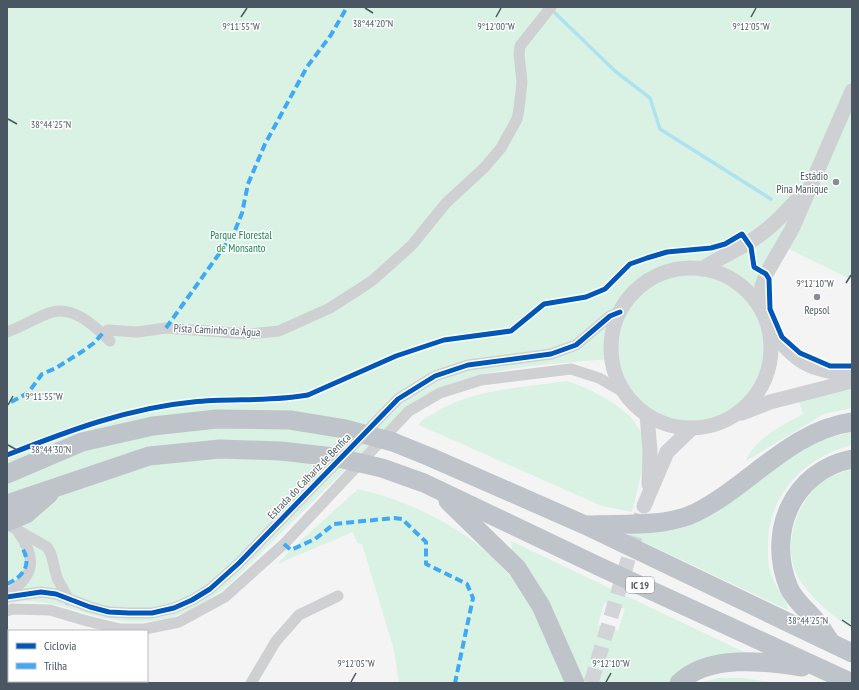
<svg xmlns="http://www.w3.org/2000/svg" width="859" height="690" viewBox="0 0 859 690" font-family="'PT Sans Narrow',sans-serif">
<rect width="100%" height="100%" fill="#f4f4f4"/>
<!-- green -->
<g fill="#d9f2e3" fill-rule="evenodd">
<path d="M7 7H852V280L789 249 783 244C777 260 764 287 761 301 760 311 774 343 774 358 776 403 712 432 673 424 642 419 619 387 610 359 544 365 472 366 413 402L238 576C189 622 146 632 82 612 58 605 32 597 7 604Z"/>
<path d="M566 381C589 387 630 408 640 431 649 452 637 491 632 512L602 506 419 425C422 419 427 417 433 414 471 389 521 388 566 381Z"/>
<path d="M852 389V408L824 414 746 461C755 438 783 425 803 414L799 401Z"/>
<path d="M852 432V445C804 457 767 496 768 547 768 557 768 567 772 577 776 588 786 597 788 610L631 536 629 533 679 529 698 522 778 464 818 441Z"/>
<path d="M852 469V629C832 616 812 599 799 579 782 550 794 509 817 486 826 477 840 473 852 469Z"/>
<path d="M358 489C426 505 493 542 530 603 545 628 555 657 567 683H399L394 650 362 544 357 543 353 532 277 564 297 544Z"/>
<path d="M511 541 746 653 687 670 667 683H585L558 624 512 551ZM604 603 625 609 618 631 598 625Z"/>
<polygon points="718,678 744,678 775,683 700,683"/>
</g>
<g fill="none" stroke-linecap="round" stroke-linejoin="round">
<!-- stream -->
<polyline stroke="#aee2f0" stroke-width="3.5" points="554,12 615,71 650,98 660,129 771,199"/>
<!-- secondary-tunnel -->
<polyline stroke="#d2d4d7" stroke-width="15" stroke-dasharray="15 8" stroke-linecap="butt" points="591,683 642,513"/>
<!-- street -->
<g stroke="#ced0d2" stroke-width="11">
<path d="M7 332C22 327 35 318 49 313 72 304 95 326 110 341"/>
<polyline points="103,333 108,330 137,332 166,328 249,334 279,331 330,308 358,290 373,280 412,245 446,203 484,168 501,148 517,119 519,109 522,82 519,54 520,46 551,7"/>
<polyline points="7,524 47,547 51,554 57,578 69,600"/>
<path d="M7 595C34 576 38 559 18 532"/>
<polyline points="7,597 41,592 56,594 90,607 109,612 129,613 152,613 174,608 192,600 210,589 239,563 398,399 435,376 468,365 551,354 576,345 610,316 620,312"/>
<polyline points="7,611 12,609 50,610 87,621 120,629 145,629 179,622 225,597 284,544 409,411 440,393 481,380 571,369 599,378 625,393"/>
<polyline points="251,683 276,641 299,615 338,596"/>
</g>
<!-- secondary -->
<g stroke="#ced0d4" stroke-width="15">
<circle cx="691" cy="348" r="80"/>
<path d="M702 269C721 256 743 248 761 234 778 222 791 206 805 191"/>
<polyline points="763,312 762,286 766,274 792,229 852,91"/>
<path d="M769 329C796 362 809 371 852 374"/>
<polyline points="742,413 770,402 852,381"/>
<polyline points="647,415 650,451 649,484"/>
<polyline points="644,506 667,452 692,428"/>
</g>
<!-- highway -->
<g stroke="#bec4c9" stroke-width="19">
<polyline points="7,474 82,442 153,426 217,419 290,420 345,429 393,442 430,457 585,525 852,653"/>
<polyline points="448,501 517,568 541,606 575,683"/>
<polyline points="7,504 149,456 220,449 281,451 334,457 382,468 424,483 598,566 852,683"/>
<polyline points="7,522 26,514 49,494"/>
<path d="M587 525C622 523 663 528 695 513 750 486 789 431 852 422"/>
<path d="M830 641C825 634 821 627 816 621 807 610 795 601 789 588 766 533 792 471 852 459"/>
<path d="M679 683C708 654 765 661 802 667"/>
</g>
<!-- quiet -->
<g stroke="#3fa9f5" stroke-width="4" stroke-dasharray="8 4" stroke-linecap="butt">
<polyline points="166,328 234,233 242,213 248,184 265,144 307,67 331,35 347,7"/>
<polyline points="11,402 28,393 42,374 56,368 83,351 94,343 103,333"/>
<polyline points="284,544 291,550 315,539 334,524 394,518 402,519 426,542 426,564 467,584 473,598 455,683"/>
<path d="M7 584C24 576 33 564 21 546"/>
</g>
<!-- cycleway casing -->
<g stroke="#fff" stroke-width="8">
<g id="cycleway">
<path d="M7 455C68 431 128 408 193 402 231 398 270 402 308 395L396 356 444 340 511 331 544 304 586 297 605 289 630 264 647 258 667 252 711 248 725 244 742 234 751 247 754 267 766 274 769 279 770 309 782 337 800 353 830 366H852"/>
<polyline points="7,597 41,592 56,594 90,607 109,612 129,613 152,613 174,608 192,600 210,589 239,563 398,399 435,376 468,365 551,354 576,345 610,316 620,312"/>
</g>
</g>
<!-- cycleway -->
<use href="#cycleway" stroke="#0057b8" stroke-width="5"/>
</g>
<!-- ticks -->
<path fill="none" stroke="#4a5661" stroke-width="1.5" d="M365 8 373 13M241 17 247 8M496 17 501 8M751 17 756 8M8 119 17 124M846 283 851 275M8 405 13 396M8 445 17 450M842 620 851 626M351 682 356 673M606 682 611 673"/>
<!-- markers -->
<g fill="#868d94" stroke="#fff" stroke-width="1.5">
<circle cx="836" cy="182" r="4"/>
<circle cx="817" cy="297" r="4"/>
</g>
<g text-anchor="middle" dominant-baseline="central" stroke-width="3" stroke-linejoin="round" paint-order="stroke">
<!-- shield labels -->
<rect fill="#fff" stroke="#808990" stroke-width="1" x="626" y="577" width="28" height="16" rx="3"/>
<g font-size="10" font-weight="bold" fill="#4a5661">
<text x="640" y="585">IC 19</text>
</g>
<!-- poi labels -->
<g font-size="11" fill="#4a5661" stroke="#fff" text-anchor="end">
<text x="828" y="176">Estádio<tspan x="828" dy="13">Pina Manique</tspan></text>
<text x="817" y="310" text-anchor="middle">Repsol</text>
</g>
<!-- park labels -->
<g font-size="11" fill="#17864f" stroke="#fff">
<text x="241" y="235">Parque Florestal<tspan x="241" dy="13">de Monsanto</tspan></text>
</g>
<!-- street labels -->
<g font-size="11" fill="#4a5661" stroke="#fff">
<text transform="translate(217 330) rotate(3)">Pista Caminho da Água</text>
<text transform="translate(309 476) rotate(-46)">Estrada do Calhariz de Benfica</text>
</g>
</g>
<g font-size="10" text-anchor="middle" fill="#4a5661" stroke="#fff" stroke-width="3" stroke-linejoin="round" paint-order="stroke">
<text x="373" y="27">38°44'20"N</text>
<text x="241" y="30">9°11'55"W</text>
<text x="496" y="30">9°12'00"W</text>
<text x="751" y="30">9°12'05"W</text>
<text x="51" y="128">38°44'25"N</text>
<text x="815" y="287">9°12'10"W</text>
<text x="44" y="400">9°11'55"W</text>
<text x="51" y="453">38°44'30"N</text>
<text x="808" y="624">38°44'25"N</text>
<text x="356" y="667">9°12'05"W</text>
<text x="611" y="667">9°12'10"W</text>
</g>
<!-- border -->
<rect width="859" height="690" fill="none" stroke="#4a5661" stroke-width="16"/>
<!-- legend -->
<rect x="8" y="630" width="140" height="52" fill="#ffffff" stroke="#b7bbc0"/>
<rect x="16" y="643" width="20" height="6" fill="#0057b8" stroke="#b7bbc0"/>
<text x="44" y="650" font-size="12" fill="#4a5661">Ciclovia</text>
<rect x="16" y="663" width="20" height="6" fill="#3fa9f5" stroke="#b7bbc0"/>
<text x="44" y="670" font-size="12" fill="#4a5661">Trilha</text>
</svg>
